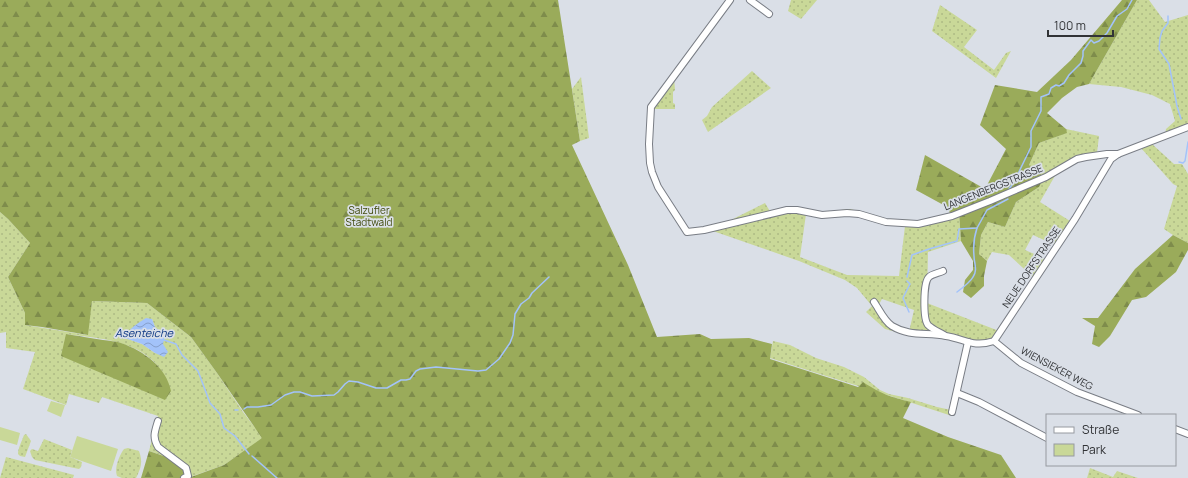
<svg xmlns="http://www.w3.org/2000/svg" width="1188" height="478" viewBox="0 0 1188 478" font-family="Manrope,sans-serif">
<defs>
<pattern id="green-dots" width="8" height="8" patternUnits="userSpaceOnUse"><rect width="8" height="8" fill="#c9d898"/><path d="M2 2h.1M6 6h.1" fill="none" stroke="#adba84" stroke-width="1.8" stroke-linecap="round"/></pattern>
<pattern id="forest-firs" width="22" height="20" patternUnits="userSpaceOnUse"><rect width="22" height="20" fill="#9aab5a"/><path d="M5 1l3.5 6h-7zM16 11l3.5 6h-7z" fill="#7e8c4b"/></pattern>
<pattern id="water-waves" width="16" height="10" patternUnits="userSpaceOnUse"><rect width="16" height="10" fill="#a3c3fa"/><path d="M0 5q4-4 8 0t8 0" fill="none" stroke="#859fcb"/></pattern>
</defs>
<rect width="100%" height="100%" fill="#dadfe7"/>
<!-- green -->
<g fill="url(#green-dots)" fill-rule="evenodd">
<polygon points="791,0 817,0 801,19 788,11"/>
<polygon points="1137,0 1149,0 1165,22 1188,15 1188,125 1165,135 1166,129 1175,121 1170,104 1152,95 1121,87 1089,84"/>
<polygon points="940,5 977,30 964,47 994,70 1006,53 1011,51 996,78 932,31"/>
<polygon points="752,71 771,88 708,132 702,120 707,116 712,107"/>
<polygon points="581,77 589,138 580,141 572,89"/>
<polygon points="674,78 675,90 673,92 673,103 675,104 675,109 652,109"/>
<polygon points="1066,129 1099,136 1097,153 1044,177 1029,165 1039,143 1066,133"/>
<polygon points="1152,144 1174,164 1182,164 1188,174 1188,243 1173,235 1164,229 1177,186 1173,184 1141,148"/>
<polygon points="1056,174 1040,202 1070,221 1055,245 1033,235 1025,250 1046,259 1034,278 1009,255 992,252 987,261 979,254 981,235 988,222 1005,227 1016,202 1039,187 1042,180"/>
<path d="M765 203 771 213 800 209 824 212 850 209 888 219 912 220 911 224 959 212 961 241 928 252 927 303 999 331 994 340 974 342 909 332 914 310 882 299 878 306 889 326 907 335 885 329 866 312 872 306 857 288 845 280 799 261 713 231 735 218ZM806 214 858 216 884 225 905 226 899 276 847 275 800 257Z"/>
<path d="M0 212 8 219 30 243 8 277 25 313V325L87 335 92 301 147 303 191 337 217 373 243 412 263 438 224 465 190 477 175 460 149 451 158 416 102 397 99 403 69 394 66 405 23 389 35 352 6 348V332L0 333ZM152 319 155 327 163 344 155 353 142 344 125 338ZM66 334C94 338 128 339 151 359 156 363 159 368 163 373Z"/>
<path d="M773 341 790 345 816 358 844 367 864 377 880 390 889 394 908 398 937 407 951 410 955 393 964 343 969 344 959 391 952 416C892 396 831 378 770 358Z"/>
<path d="M26 434 31 441 25 457 20 456 18 454C18 448 22 441 24 435Z"/>
<polygon points="44,439 72,450 70,457 82,462 81,467 79,469 35,460 32,457 30,451 32,449 38,451"/>
<path d="M128 448 139 451C143 462 141 468 136 478H122L117 476C114 468 119 456 124 449Z"/>
<polygon points="6,457 74,475 73,478 0,478"/>
<polygon points="1090,468 1113,477 1117,471 1138,478 1087,478"/>
</g>
<!-- forest -->
<g fill="url(#forest-firs)">
<path d="M0 0H558L580 141 572 145 628 265 657 337 700 334 711 339 749 338 772 344 770 359 858 387 863 382C881 394 891 397 911 402L903 418 948 437 1001 455 1016 478H141L149 451 175 460 191 477 224 465 262 438 217 373 191 337 147 303 92 301 88 335 42 327 25 325V313L8 277 30 243 8 219 0 212Z"/>
<polygon points="1122,0 1137,0 1089,84 1077,87 1062,98 1047,113 1066,129 1067,133 1039,143 1029,165 1044,177 1039,187 1016,202 1005,227 988,222 981,235 979,254 987,261 984,276 984,286 971,298 963,292 965,280 973,270 973,261 961,241 959,212 950,216 949,208 916,190 925,155 985,189 1006,149 980,125 995,85 1037,92 1071,60"/>
<polygon points="1173,235 1188,243 1188,250 1176,272 1146,297 1132,300 1110,336 1099,347 1092,344 1095,326 1082,318 1098,318 1135,269"/>
<path d="M66 334C78 336 90 338 103 340 109 341 116 341 121 343 144 351 166 367 171 391L165 400 61 356Z"/>
</g>
<!-- pitch -->
<g fill="#c9d898">
<polygon points="51,401 65,405 61,417 47,411"/>
<polygon points="0,427 20,433 17,445 0,440"/>
<polygon points="77,436 118,449 111,471 70,457"/>
</g>
<!-- water -->
<path fill="url(#water-waves)" d="M146 318 152 319 155 327 165 336 163 344 168 352 164 357 155 353 142 344 125 338C128 329 138 323 146 318Z"/>
<g fill="none" stroke-linecap="round" stroke-linejoin="round">
<!-- stream -->
<g stroke="#a3c3fa" stroke-width="1.5">
<polyline points="1168,16 1168,23 1162,31 1160,38 1159,49 1169,64 1177,106 1181,119"/>
<polyline points="1179,162 1183,163 1185,161 1188,142"/>
<polyline points="1009,189 1014,182 1031,147 1031,131 1041,111 1041,97 1049,94 1051,88 1056,85 1059,86 1064,83 1069,75 1081,63 1083,56 1083,51 1091,40 1094,43 1099,41 1107,33 1117,16 1127,9 1132,0"/>
<polyline points="907,277 912,255 929,249 957,241 959,229 977,228 987,210 1008,199"/>
<polyline points="907,281 910,284 903,298 909,312"/>
<path d="M957 292C961 289 971 281 973 277 978 270 974 263 974 256 973 246 974 237 977 228"/>
<polyline points="164,340 176,344 182,355 198,371 210,403 220,414 224,428 235,436 249,454"/>
<polyline points="244,409 247,407 258,407 271,405 285,395 294,392 300,392 312,396 334,395 338,392 345,384 349,381 358,382 376,388 387,388 401,380 406,380 410,379 416,371 420,369 436,367 478,371 486,370 499,359 510,343 513,335 515,314 521,304 529,298 532,293 549,277"/>
<polyline points="235,410 238,410"/>
<polyline points="252,456 277,478"/>
</g>
<!-- minor casing -->
<g stroke="#797d85" stroke-width="8">
<g id="minor">
<polyline points="730,0 651,107 649,144 650,163 652,172 658,187 687,232 704,230 787,210 797,210 822,215 847,213 859,214 886,222 918,224 952,216 990,201 1046,177 1077,159 1086,157 1107,154 1118,154"/>
<polyline points="750,0 769,14"/>
<path d="M943 271C939 273 932 274 929 277 923 282 923 319 928 325 932 329 939 332 944 335"/>
<path d="M874 302C879 309 884 321 892 326 910 337 927 332 946 336 965 339 973 348 994 341L1075 219 1111 159 1118 154 1188 127"/>
<polyline points="994,341 1021,363 1077,392 1138,415"/>
<polyline points="957,393 979,402 1047,438"/>
<polyline points="952,412 968,342"/>
<path d="M158 421C155 431 152 437 158 447L186 468 188 476 184 478"/>
<polyline points="1175,429 1188,434"/>
</g>
</g>
<!-- minor -->
<use href="#minor" stroke="#fff" stroke-width="6"/>
</g>
<g text-anchor="middle" dominant-baseline="central" stroke-width="3.5" stroke-linejoin="round" paint-order="stroke">
<!-- street labels -->
<g font-size="10" fill="#313336" stroke="#dadfe7">
<text transform="translate(993 187) rotate(-22)">LANGENBERGSTRASSE</text>
<text transform="translate(1031 267) rotate(-56)">NEUE DORFSTRASSE</text>
<text transform="translate(1057 368) rotate(28)">WIENSIEKER WEG</text>
</g>
<!-- park labels -->
<g font-size="10" fill="#414b0e" stroke="#dadfe7">
<text x="369" y="210">Salzufler<tspan x="369" dy="12">Stadtwald</tspan></text>
</g>
<!-- water labels -->
<g font-size="11" font-style="italic" fill="#0c3683" stroke="#dadfe7">
<text x="144" y="332">Asenteiche</text>
</g>
</g>
<!-- legend -->
<rect x="1046" y="414" width="130" height="52" fill="#dadfe7" stroke="#969aa0"/>
<rect x="1054" y="427" width="20" height="6" fill="#ffffff" stroke="#969aa0"/>
<text x="1082" y="434" font-size="12" fill="#313336">Straße</text>
<rect x="1054" y="444" width="20" height="12" fill="#c9d898" stroke="#969aa0"/>
<text x="1082" y="454" font-size="12" fill="#313336">Park</text>
<!-- scale -->
<path d="M1048 30v6h65v-6" fill="none" stroke="#313336" stroke-width="2"/>
<text x="1054" y="30" font-size="12" fill="#313336" stroke="#dadfe7" stroke-width="3" paint-order="stroke">100 m</text>
</svg>
